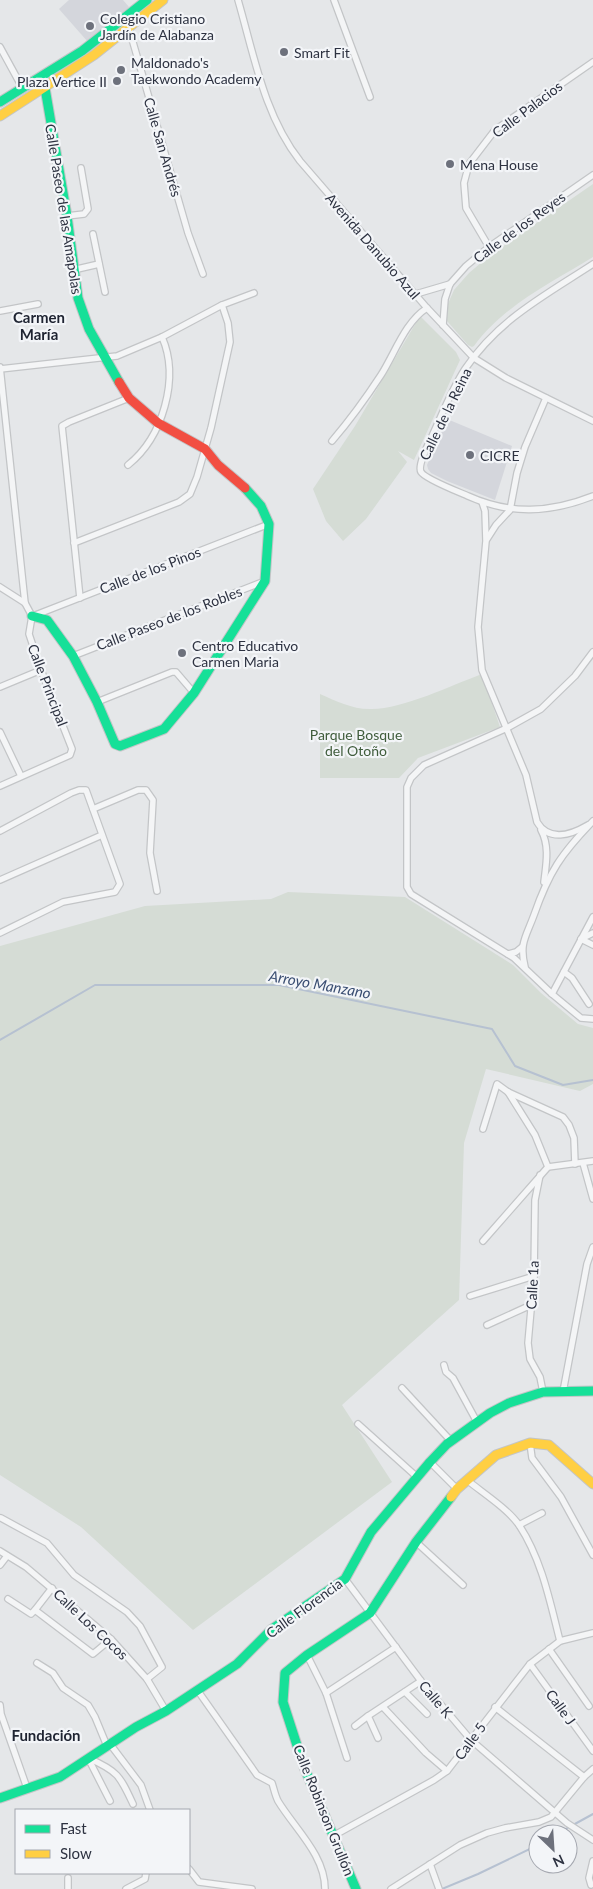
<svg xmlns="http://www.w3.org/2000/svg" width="593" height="1889" viewBox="0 0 593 1889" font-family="Lato,sans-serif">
<rect width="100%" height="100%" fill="#e5e7e9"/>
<!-- built -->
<g fill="#d4d6dc">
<polygon points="69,0 123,0 129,7 88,42 59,9"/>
<polygon points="447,419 512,446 495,500 447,481 431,473 428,469 427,465"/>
</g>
<!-- green -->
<g fill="#d5dcd5">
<path d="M593 184V257C551 283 504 305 474 346L472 347 468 345 447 321V306L454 290 469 273 489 256Z"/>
<polygon points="420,316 456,352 460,360 414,460 398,451 407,462 366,519 343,541 326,521 313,489 355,426"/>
<path d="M482 674 500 727 418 758 399 778H320V694C336 701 354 710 372 709 403 709 452 685 482 674Z"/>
<polygon points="288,892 405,897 513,965 541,993 578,1024 593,1028 593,1084 580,1091 486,1069 464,1143 459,1300 342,1405 392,1482 193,1630 81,1527 0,1475 0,946 145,906 271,899"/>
</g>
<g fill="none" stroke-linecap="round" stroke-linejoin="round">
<!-- stream -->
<g stroke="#b6c1d1" stroke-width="2">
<polyline points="0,1040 95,985 279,985 492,1029 515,1066 563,1085 593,1080"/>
<polyline points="573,1825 593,1814"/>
<polyline points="557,1834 569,1827"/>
<polyline points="442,1889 478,1874 538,1845"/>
</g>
<!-- street casing -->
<g stroke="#c3c5c7" stroke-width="8">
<g id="street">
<path d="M238 0C254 55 264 115 300 161L427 308 474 358 506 378 593 421"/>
<polyline points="334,0 370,97"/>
<polyline points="128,25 188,233 203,274"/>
<polyline points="0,47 23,89"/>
<polyline points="67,216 84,214 88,209 81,168"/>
<polyline points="93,234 105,292"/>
<polyline points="489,247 466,208 464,183 469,164 495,130 593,62"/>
<path d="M593 264C544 296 499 319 465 369 452 389 443 412 433 434 430 441 417 465 421 472 425 479 459 492 468 496 510 515 550 513 593 496"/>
<polyline points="73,270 99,264"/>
<polyline points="416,294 450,284"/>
<polyline points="0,311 38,304"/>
<polyline points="443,325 445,299 450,284 466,266 489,247 593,175"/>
<polyline points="0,367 25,603 32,616"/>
<polyline points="0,369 117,356 162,337 222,305 254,293"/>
<path d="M332 441C350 420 366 398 381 375 395 353 405 322 427 308"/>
<path d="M128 465C163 437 180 378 162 337"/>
<path d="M482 502 485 511 486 541 478 627 482 670 526 775 537 822C549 842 571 835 588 825"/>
<polyline points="487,539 496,525 510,510 517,473 525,447 546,398"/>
<polyline points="74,543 179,502 190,494 197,477 211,428 230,342 228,323 222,305"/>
<polyline points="0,587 25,603"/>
<polyline points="80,598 62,426 69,422 129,398"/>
<polyline points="33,616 269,524"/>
<polyline points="593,652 575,676 541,709 507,728 424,765 411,778 407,787 407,887 411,894 514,958 552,994 581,1018 593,1019"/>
<polyline points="73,656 265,581"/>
<polyline points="0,687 41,670"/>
<polyline points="97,702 172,672 176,672 194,693"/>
<polyline points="0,732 21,776"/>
<polyline points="0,786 70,755 72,749 41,670 29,634 32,616"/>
<polyline points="93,809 138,790 146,790 153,800 150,853 157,891"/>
<path d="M541 830C550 846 546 865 544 882"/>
<polyline points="0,831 71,793 79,790 86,790 120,884 115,892 63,902 0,933"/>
<polyline points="0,880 102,835"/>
<polyline points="581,939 593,945"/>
<polyline points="581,939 593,933"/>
<polyline points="508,954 516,952 522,947"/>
<path d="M525 967C519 943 526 937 534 915 549 872 561 854 593 821"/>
<polyline points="564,972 572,978 589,1004"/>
<polyline points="552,994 593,917"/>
<polyline points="508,1092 535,1135 548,1167"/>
<polyline points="483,1129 497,1084 508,1092 563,1117 569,1125 574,1138 575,1164"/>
<polyline points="583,1163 593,1199"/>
<polyline points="540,1175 535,1200 534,1276 528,1343 530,1359 540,1377 543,1392"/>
<polyline points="483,1241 548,1167 593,1161"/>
<polyline points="470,1296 534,1276"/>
<polyline points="487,1325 531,1305"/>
<polyline points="444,1365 446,1372 453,1378 477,1422"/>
<polyline points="402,1388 451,1441"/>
<polyline points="563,1392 587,1264 593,1247"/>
<polyline points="358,1424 417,1477"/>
<polyline points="530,1443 532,1458 561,1497 593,1555"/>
<polyline points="430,1462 457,1489"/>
<path d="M467 1480C483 1493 508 1509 519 1525 542 1560 550 1602 560 1641"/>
<polyline points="1,1518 47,1543 74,1575 127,1612 140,1626 162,1667 147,1679"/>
<polyline points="519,1525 542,1513"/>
<polyline points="416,1542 463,1585"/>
<polyline points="0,1551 26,1567 111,1639 147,1679 166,1711"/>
<polyline points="0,1565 7,1556"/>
<polyline points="345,1579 421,1681 471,1740 567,1823 593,1840"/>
<polyline points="52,1588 35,1610 93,1654 111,1639"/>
<polyline points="8,1599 31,1614 35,1610"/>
<polyline points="549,1649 589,1706"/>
<polyline points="307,1655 326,1693 347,1758"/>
<polyline points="37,1663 53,1673 63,1688 88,1705 95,1717 107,1746"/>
<polyline points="530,1664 593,1751"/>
<path d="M198 1691 257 1775 272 1783C274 1789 275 1795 278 1801 295 1829 325 1855 325 1889"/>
<polyline points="405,1692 427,1714"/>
<polyline points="326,1693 396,1647"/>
<polyline points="0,1705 1,1714 27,1788"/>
<polyline points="383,1707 426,1753 447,1771"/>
<polyline points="495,1707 584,1777"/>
<polyline points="355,1726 368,1716"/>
<polyline points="378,1738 368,1716 421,1681"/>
<polyline points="110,1744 141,1785 150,1810"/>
<path d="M88 1758C118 1771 120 1776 133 1804"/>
<polyline points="88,1758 110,1801"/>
<polyline points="333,1836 434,1780 447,1771 530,1664 560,1641 593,1633"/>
<polyline points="430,1864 439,1889"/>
<polyline points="189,1869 199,1882 252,1889"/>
<polyline points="591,1885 589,1878 593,1861"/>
<polyline points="68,1889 68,1878"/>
<polyline points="126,1889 145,1879 146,1873"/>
<polyline points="391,1889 460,1845 487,1833 505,1828 539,1822 551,1817 584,1777 593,1769"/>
</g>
</g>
<!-- fast casing -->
<g stroke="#c3c5c7" stroke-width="11">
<g id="fast">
<polyline points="45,88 67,216 78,298 89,329 119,382"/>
<polyline points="0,102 82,51 147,0"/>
<polyline points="32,616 47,620 73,656 97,702 115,744 120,746 164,729 194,693 265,581 269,524 261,506 245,488"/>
<polyline points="0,1798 60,1777 136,1727 166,1711 237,1664 272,1629 345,1579 371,1532 430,1462 447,1444 490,1413 509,1403 543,1392 593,1391"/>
<polyline points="356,1889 304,1767 283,1702 285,1673 307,1655 370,1613 416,1542 451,1497"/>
</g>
</g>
<!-- slow casing -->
<g stroke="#c3c5c7" stroke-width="11">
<g id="slow">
<polyline points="0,116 94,55 163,0"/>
<polyline points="451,1497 457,1489 496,1455 530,1443 549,1445 593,1484"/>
</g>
</g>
<!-- jam casing -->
<g stroke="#c3c5c7" stroke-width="11">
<polyline id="jam" points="119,382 129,398 158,423 205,449 218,465 245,488"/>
</g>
<!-- street -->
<use href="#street" stroke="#f4f5f6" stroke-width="5.5"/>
<!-- fast -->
<use href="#fast" stroke="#16e098" stroke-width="9"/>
<!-- slow -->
<use href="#slow" stroke="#ffcf43" stroke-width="9"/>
<!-- jam -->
<use href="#jam" stroke="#f24e42" stroke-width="9"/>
</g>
<!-- markers -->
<g fill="#6d717c" stroke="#f3f5f8" stroke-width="2">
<circle cx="90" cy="26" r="5"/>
<circle cx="284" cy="52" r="5"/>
<circle cx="121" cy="70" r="5"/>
<circle cx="117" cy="81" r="5"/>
<circle cx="450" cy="164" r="5"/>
<circle cx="470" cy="455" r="5"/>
<circle cx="182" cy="653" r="5"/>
</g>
<g text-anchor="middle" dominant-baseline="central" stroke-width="4.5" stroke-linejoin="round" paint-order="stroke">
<!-- poi labels -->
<g font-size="14" fill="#2d3241" stroke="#f3f5f8" text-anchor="start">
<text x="100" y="18">Colegio Cristiano<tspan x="100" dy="16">Jardín de Alabanza</tspan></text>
<text x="294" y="52">Smart Fit</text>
<text x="131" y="62">Maldonado's<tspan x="131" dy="16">Taekwondo Academy</tspan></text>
<text x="107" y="81" text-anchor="end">Plaza Vertice II</text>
<text x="460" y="164">Mena House</text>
<text x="480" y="455">CICRE</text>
<text x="192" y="645">Centro Educativo<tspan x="192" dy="16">Carmen Maria</tspan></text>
</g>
<!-- street labels -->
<g font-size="14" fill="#2d3241" stroke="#f3f5f8">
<text transform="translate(527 109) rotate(-37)">Calle Palacios</text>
<text transform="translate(163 147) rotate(74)">Calle San Andrés</text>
<text transform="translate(64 209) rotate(81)">Calle Paseo de las Amapolas</text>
<text transform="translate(519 227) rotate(-36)">Calle de los Reyes</text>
<text transform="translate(373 246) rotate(49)">Avenida Danubio Azul</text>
<text transform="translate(445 414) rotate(-64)">Calle de la Reina</text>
<text transform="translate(150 570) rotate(-21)">Calle de los Pinos</text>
<text transform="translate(169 618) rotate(-21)">Calle Paseo de los Robles</text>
<text transform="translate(48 685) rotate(69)">Calle Principal</text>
<text transform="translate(532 1285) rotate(-87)">Calle 1a</text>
<text transform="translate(304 1608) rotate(-36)">Calle Florencia</text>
<text transform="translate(91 1624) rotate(43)">Calle Los Cocos</text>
<text transform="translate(436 1699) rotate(50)">Calle K</text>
<text transform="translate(561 1707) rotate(54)">Calle J</text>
<text transform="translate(470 1741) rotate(-54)">Calle 5</text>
<text transform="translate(324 1810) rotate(68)">Calle Robinson Grullón</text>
</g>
<!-- park labels -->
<g font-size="14" fill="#3f5c3b" stroke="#f3f5f8">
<text x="356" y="734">Parque Bosque<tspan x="356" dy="16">del Otoño</tspan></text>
</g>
<!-- neighbourhood labels -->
<g font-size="15" font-weight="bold" fill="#1f2432" stroke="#f3f5f8">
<text x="39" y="317">Carmen<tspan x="39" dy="17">María</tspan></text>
<text x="46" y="1735">Fundación</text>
</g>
<!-- water labels -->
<g font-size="15" font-style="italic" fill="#3a4e72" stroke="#f3f5f8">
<text transform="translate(320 984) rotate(10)">Arroyo Manzano</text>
</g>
</g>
<!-- legend -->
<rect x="15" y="1809" width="175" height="65" fill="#f3f5f8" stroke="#a4a7af"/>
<rect x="25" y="1825" width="25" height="8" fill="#16e098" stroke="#a4a7af"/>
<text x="60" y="1834" font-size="15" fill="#2d3241">Fast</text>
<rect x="25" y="1850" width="25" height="8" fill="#ffcf43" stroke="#a4a7af"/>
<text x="60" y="1859" font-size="15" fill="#2d3241">Slow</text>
<!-- north arrow -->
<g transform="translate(553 1849) rotate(155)"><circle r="24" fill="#f3f5f8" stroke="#a4a7af"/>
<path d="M0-4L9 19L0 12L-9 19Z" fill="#6d717c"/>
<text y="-8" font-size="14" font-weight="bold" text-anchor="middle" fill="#2d3241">N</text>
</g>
</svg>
